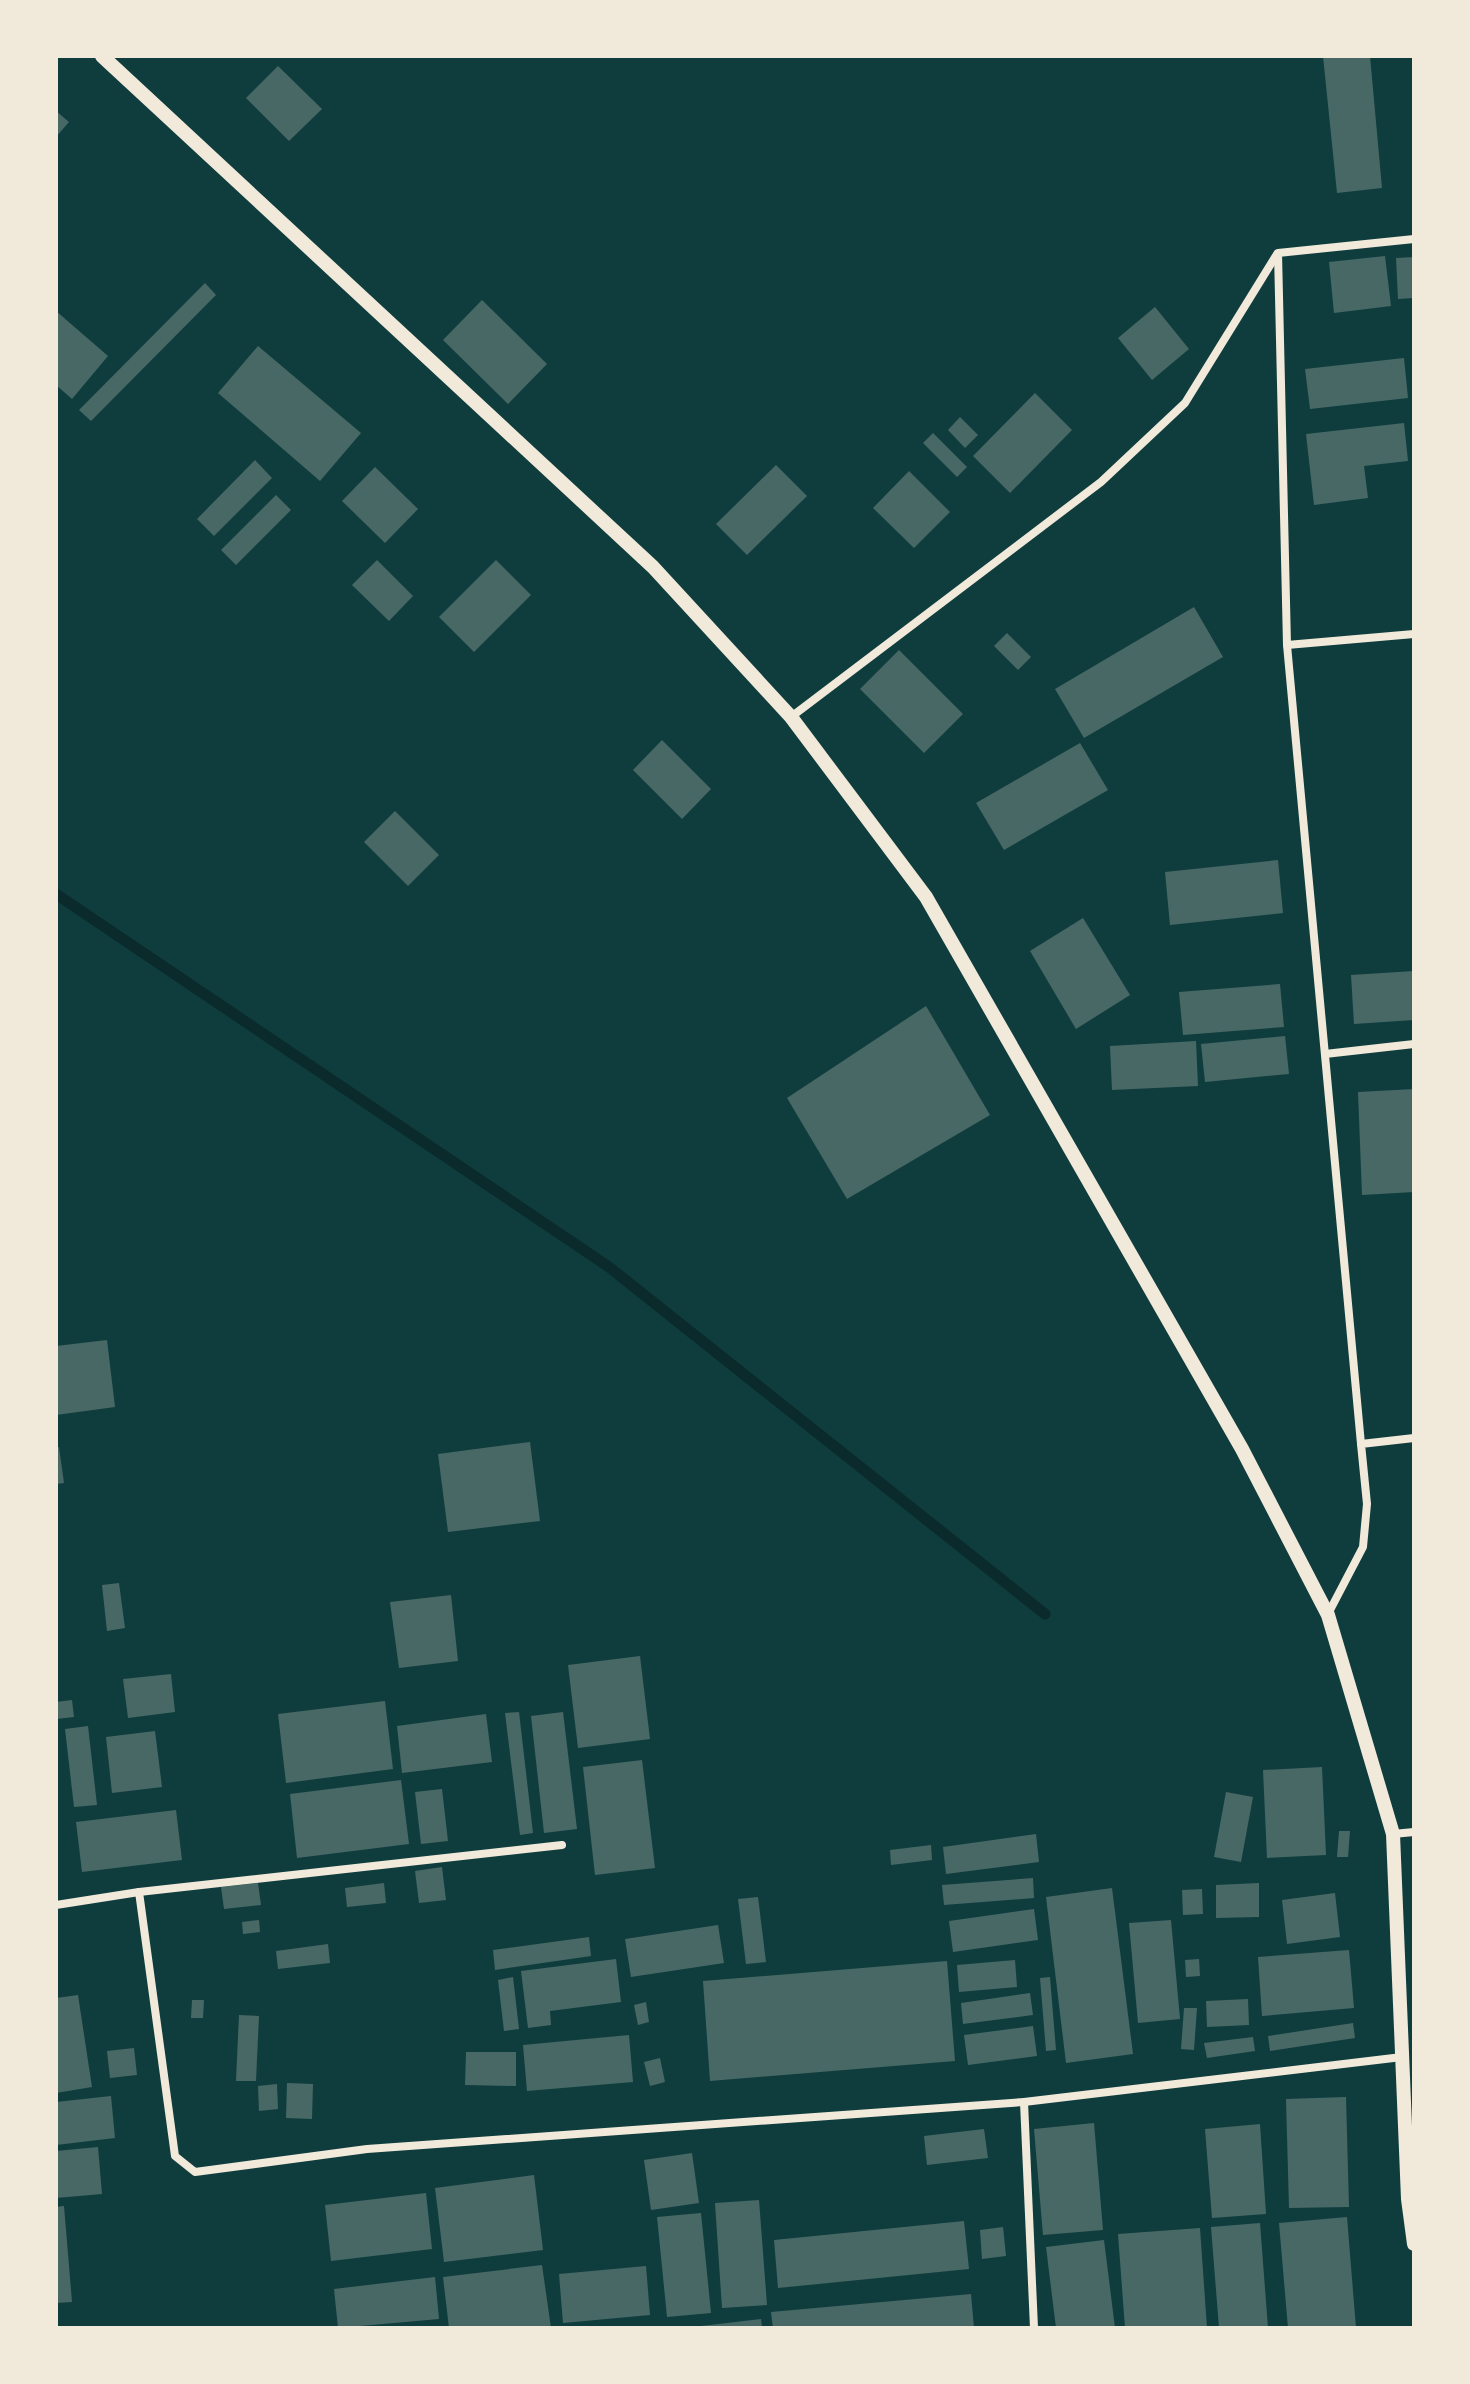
<svg xmlns="http://www.w3.org/2000/svg" width="1470" height="2384" viewBox="0 0 1470 2384" font-family="'Fira Sans Condensed',sans-serif">
<rect width="100%" height="100%" fill="#0f3d3e"/>
<g fill="none" stroke-linecap="round" stroke-linejoin="round">
<!-- stream -->
<polyline stroke="#0a2a2b" stroke-width="11" points="56,894 609,1267 1045,1614"/>
</g>
<!-- building -->
<g fill="#486865">
<polygon points="1323,56 1370,56 1382,188 1337,193"/>
<polygon points="278,66 322,109 289,141 246,98"/>
<polygon points="56,111 69,122 56,137"/>
<polygon points="1385,256 1391,306 1334,313 1329,262"/>
<polygon points="1414,257 1414,298 1398,299 1396,258"/>
<polygon points="205,283 216,295 91,421 79,410"/>
<polygon points="482,300 547,364 508,404 443,340"/>
<polygon points="1155,307 1189,349 1152,380 1118,338"/>
<polygon points="56,311 108,356 72,399 56,385"/>
<polygon points="258,346 361,433 320,481 218,393"/>
<polygon points="1404,358 1408,398 1310,409 1305,369"/>
<polygon points="1035,393 1072,430 1010,493 973,456"/>
<polygon points="960,417 978,435 965,448 948,430"/>
<polygon points="1404,423 1408,461 1364,466 1368,498 1314,505 1306,434"/>
<polygon points="933,433 967,467 957,477 923,443"/>
<polygon points="255,460 272,478 214,536 197,519"/>
<polygon points="776,465 807,496 747,555 716,524"/>
<polygon points="375,467 418,509 385,543 342,501"/>
<polygon points="909,471 950,512 914,548 873,508"/>
<polygon points="276,495 291,510 236,565 221,550"/>
<polygon points="377,560 413,596 389,621 352,585"/>
<polygon points="496,560 531,595 474,652 439,617"/>
<polygon points="1194,607 1223,657 1084,738 1055,689"/>
<polygon points="1007,633 1031,657 1018,670 994,646"/>
<polygon points="899,650 963,714 924,753 860,689"/>
<polygon points="662,740 711,789 682,819 633,770"/>
<polygon points="1080,743 1108,790 1004,850 976,803"/>
<polygon points="395,811 439,855 408,886 364,842"/>
<polygon points="1278,860 1283,913 1170,925 1165,872"/>
<polygon points="1083,918 1130,995 1076,1029 1030,951"/>
<polygon points="1414,971 1414,1020 1354,1024 1351,975"/>
<polygon points="1280,984 1284,1027 1183,1035 1179,992"/>
<polygon points="926,1006 990,1115 847,1199 787,1098"/>
<polygon points="1285,1036 1289,1074 1205,1082 1201,1044"/>
<polygon points="1196,1041 1198,1086 1112,1090 1110,1046"/>
<polygon points="1414,1089 1414,1192 1362,1195 1358,1092"/>
<polygon points="107,1340 115,1407 56,1415 56,1346"/>
<polygon points="530,1442 540,1521 448,1532 438,1454"/>
<polygon points="59,1447 64,1483 56,1484 56,1448"/>
<polygon points="119,1583 125,1628 107,1631 102,1585"/>
<polygon points="451,1595 458,1661 399,1668 390,1602"/>
<polygon points="640,1656 650,1739 578,1748 568,1665"/>
<polygon points="171,1674 175,1712 128,1718 123,1679"/>
<polygon points="72,1700 74,1717 56,1719 56,1702"/>
<polygon points="385,1701 393,1769 286,1783 278,1714"/>
<polygon points="519,1712 533,1833 520,1835 505,1713"/>
<polygon points="563,1712 577,1829 544,1833 531,1716"/>
<polygon points="486,1714 492,1762 402,1773 397,1726"/>
<polygon points="88,1726 97,1805 74,1807 65,1729"/>
<polygon points="155,1731 162,1787 112,1793 106,1737"/>
<polygon points="642,1760 655,1868 595,1875 583,1767"/>
<polygon points="1322,1767 1326,1855 1267,1858 1263,1770"/>
<polygon points="401,1780 409,1844 297,1858 290,1794"/>
<polygon points="442,1789 448,1841 421,1844 415,1792"/>
<polygon points="1226,1792 1253,1797 1241,1862 1214,1857"/>
<polygon points="176,1810 182,1860 82,1872 76,1822"/>
<polygon points="1339,1831 1350,1831 1348,1857 1337,1857"/>
<polygon points="1036,1834 1039,1862 946,1874 943,1847"/>
<polygon points="931,1845 932,1860 891,1865 890,1850"/>
<polygon points="442,1867 446,1900 419,1903 415,1871"/>
<polygon points="1033,1878 1034,1898 944,1905 942,1885"/>
<polygon points="258,1883 261,1905 224,1909 221,1887"/>
<polygon points="384,1883 386,1903 347,1907 345,1888"/>
<polygon points="1259,1883 1259,1917 1216,1918 1216,1885"/>
<polygon points="1112,1888 1133,2054 1066,2063 1046,1897"/>
<polygon points="1202,1889 1203,1914 1183,1915 1182,1890"/>
<polygon points="1335,1893 1340,1937 1287,1944 1282,1900"/>
<polygon points="758,1897 766,1962 746,1964 738,1899"/>
<polygon points="1034,1909 1038,1940 953,1952 949,1921"/>
<polygon points="259,1920 260,1932 243,1934 242,1922"/>
<polygon points="1171,1920 1180,2019 1138,2023 1129,1923"/>
<polygon points="718,1925 724,1963 631,1977 625,1939"/>
<polygon points="589,1937 591,1956 495,1970 493,1950"/>
<polygon points="328,1944 330,1963 278,1969 276,1951"/>
<polygon points="1349,1950 1354,2008 1262,2016 1258,1957"/>
<polygon points="616,1959 621,2002 550,2011 551,2025 528,2028 521,1971"/>
<polygon points="1199,1959 1200,1976 1186,1977 1185,1960"/>
<polygon points="1015,1960 1017,1987 959,1992 957,1965"/>
<polygon points="947,1961 955,2061 710,2081 703,1981"/>
<polygon points="513,1977 519,2029 504,2031 498,1980"/>
<polygon points="1050,1977 1056,2050 1046,2051 1040,1978"/>
<polygon points="1030,1993 1033,2015 963,2024 961,2003"/>
<polygon points="78,1995 92,2087 56,2093 56,1998"/>
<polygon points="1248,1999 1249,2025 1207,2027 1206,2001"/>
<polygon points="192,2000 204,2000 203,2018 191,2018"/>
<polygon points="646,2002 649,2022 638,2025 634,2005"/>
<polygon points="1184,2008 1197,2008 1194,2050 1181,2049"/>
<polygon points="239,2015 259,2016 256,2081 236,2081"/>
<polygon points="1353,2023 1355,2038 1270,2051 1268,2036"/>
<polygon points="1033,2026 1037,2056 968,2065 964,2035"/>
<polygon points="629,2035 633,2082 527,2091 523,2045"/>
<polygon points="1253,2037 1255,2051 1207,2058 1204,2043"/>
<polygon points="134,2048 137,2075 110,2078 107,2051"/>
<polygon points="466,2052 516,2052 516,2086 465,2085"/>
<polygon points="660,2058 665,2082 650,2086 644,2062"/>
<polygon points="287,2083 313,2084 312,2119 286,2118"/>
<polygon points="277,2084 278,2109 259,2111 258,2086"/>
<polygon points="111,2096 115,2138 56,2145 56,2102"/>
<polygon points="1346,2097 1349,2207 1289,2208 1286,2099"/>
<polygon points="1094,2123 1103,2230 1043,2235 1034,2129"/>
<polygon points="1260,2124 1266,2214 1212,2218 1205,2129"/>
<polygon points="984,2129 988,2158 927,2165 924,2136"/>
<polygon points="98,2147 102,2194 56,2198 56,2151"/>
<polygon points="692,2153 699,2203 651,2210 644,2160"/>
<polygon points="534,2175 543,2250 444,2262 435,2188"/>
<polygon points="426,2193 432,2249 331,2261 325,2205"/>
<polygon points="759,2200 767,2305 722,2308 715,2203"/>
<polygon points="64,2206 72,2302 56,2303 56,2207"/>
<polygon points="701,2213 711,2313 667,2317 657,2217"/>
<polygon points="1347,2217 1356,2328 1288,2328 1279,2223"/>
<polygon points="964,2221 969,2269 778,2288 774,2240"/>
<polygon points="1260,2223 1268,2328 1219,2328 1211,2227"/>
<polygon points="1003,2227 1006,2256 982,2259 980,2230"/>
<polygon points="1200,2228 1207,2328 1125,2328 1118,2234"/>
<polygon points="1104,2240 1115,2328 1056,2328 1046,2247"/>
<polygon points="542,2265 551,2328 449,2328 443,2277"/>
<polygon points="646,2266 650,2315 563,2323 559,2274"/>
<polygon points="435,2277 439,2319 338,2328 334,2289"/>
<polygon points="971,2294 974,2328 773,2328 771,2312"/>
<polygon points="761,2319 762,2328 701,2328 701,2326"/>
</g>
<g fill="none" stroke-linecap="round" stroke-linejoin="round">
<!-- minor -->
<g stroke="#f1e9da" stroke-width="8">
<polyline points="1287,645 1414,634"/>
<polyline points="791,717 1101,482 1185,403 1277,254"/>
<polyline points="1325,1054 1414,1044"/>
<polyline points="1361,1444 1287,645 1278,253 1414,239"/>
<polyline points="1328,1614 1363,1547 1367,1504 1361,1444 1414,1438"/>
<polyline points="1393,1834 1414,1832"/>
<polyline points="139,1892 175,2156 195,2172 367,2149 1024,2102 1402,2057"/>
<polyline points="56,1905 139,1892 562,1845"/>
<polyline points="1024,2102 1034,2328"/>
</g>
<!-- tertiary -->
<polyline stroke="#f1e9da" stroke-width="14" points="102,56 653,567 791,717 926,897 1242,1449 1328,1615 1393,1834 1408,2199 1414,2244"/>
</g>
<!-- border -->
<rect width="1470" height="2384" fill="none" stroke="#f1e9da" stroke-width="116"/>
</svg>
